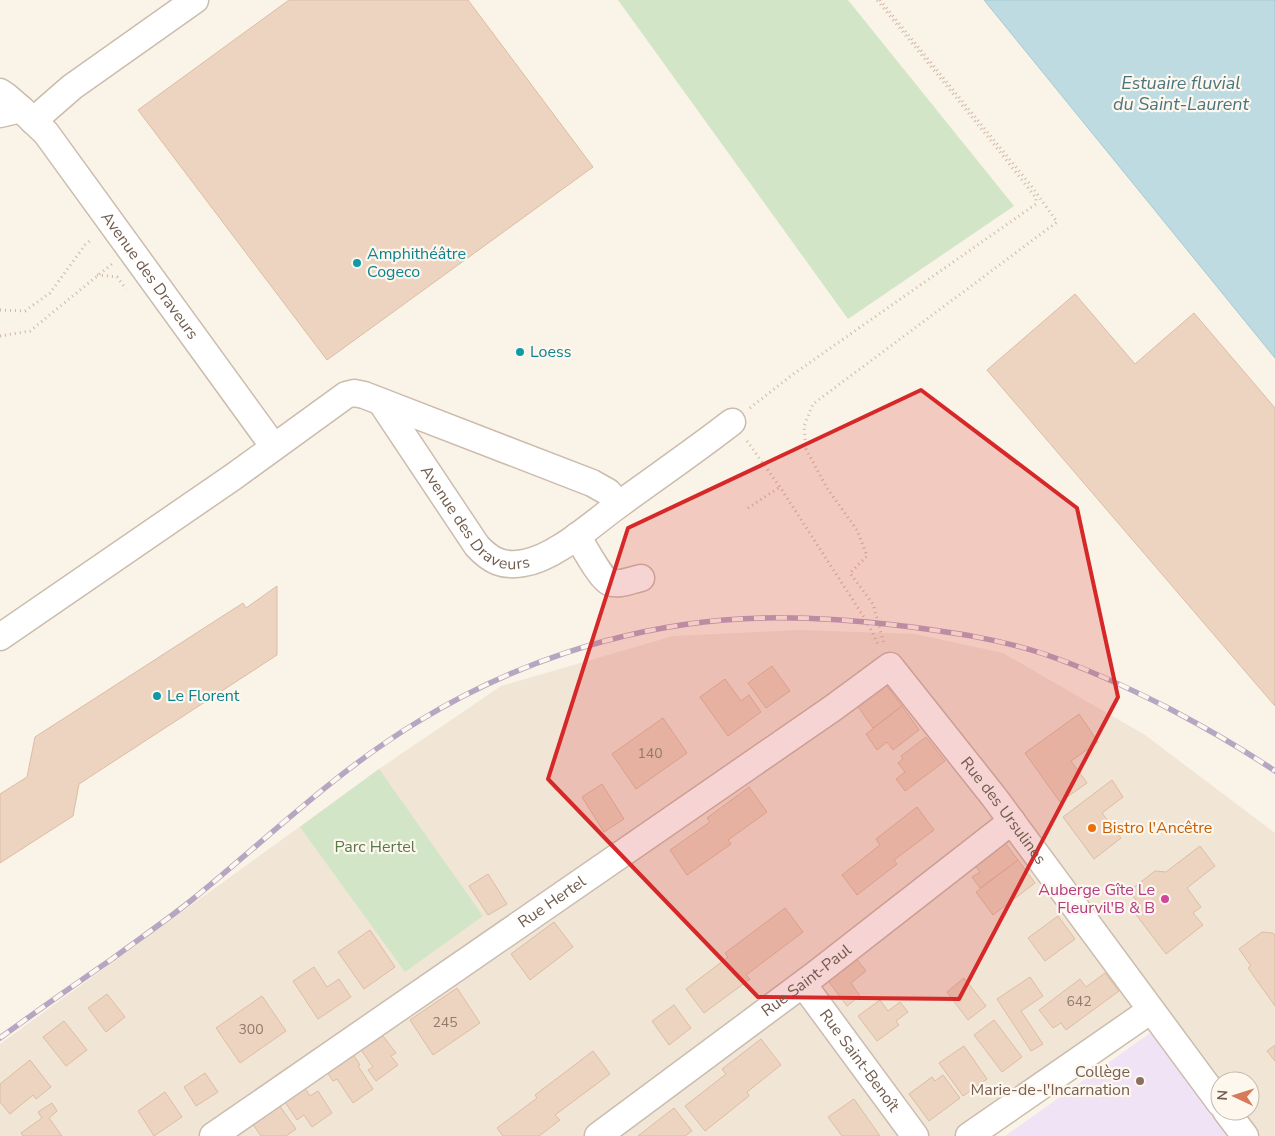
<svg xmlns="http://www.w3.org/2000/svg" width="1275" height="1136" viewBox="0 0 1275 1136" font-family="'Nunito Sans',sans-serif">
<rect width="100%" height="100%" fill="#faf3e7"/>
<!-- residential -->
<polygon fill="#f1e5d6" points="800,630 915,634 1003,653 1145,735 1275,833 1275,1136 1248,1136 1230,1111 1250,1111 1250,1081 1220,1081 1159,1014 991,1136 0,1136 0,1044 379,769 501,686 673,636"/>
<!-- education -->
<polygon fill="#f0e3f6" points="1160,1026 1237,1136 1005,1136"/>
<!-- green -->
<g fill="#d2e6c7">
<polygon points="618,0 848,0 1014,206 848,319"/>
<polygon points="379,769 483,916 405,972 300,827"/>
</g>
<!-- water -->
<polygon fill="#bddbe1" stroke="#a5c9d2" points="984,0 1275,0 1275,358"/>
<!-- building -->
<g fill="#ecd4c1" stroke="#ddbca3">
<polygon points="289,0 468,0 593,167 327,360 138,110"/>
<polygon points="1075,294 1135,364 1194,313 1275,408 1275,706 987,370"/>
<polygon points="277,586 277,655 79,784 73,816 0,863 0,794 27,777 35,737 243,603 246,608"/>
<polygon points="772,666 790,691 766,708 748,683"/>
<polygon points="725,679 741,701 749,695 761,712 728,736 700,697"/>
<polygon points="882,680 902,706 873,728 854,701"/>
<polygon points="902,706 919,730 893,750 887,742 877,750 866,734"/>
<polygon points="1079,714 1098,742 1071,761 1087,783 1060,802 1025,753"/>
<polygon points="663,718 687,753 636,789 612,754"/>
<polygon points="926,737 945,761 905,791 896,779 905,772 898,763 903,759 901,756"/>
<polygon points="1112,780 1123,797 1102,813 1121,838 1094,859 1063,817"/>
<polygon points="602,784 624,819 604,832 582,797"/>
<polygon points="749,787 767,812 728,840 731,844 687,875 670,850 710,822 707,818"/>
<polygon points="917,807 934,830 894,860 897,864 857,895 842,875 880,845 876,839"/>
<polygon points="999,835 1018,860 980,888 972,877 980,872 969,857"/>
<polygon points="1200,846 1215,866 1187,888 1201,907 1193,913 1203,925 1166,954 1134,912 1141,906 1129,891 1155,871 1166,872"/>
<polygon points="1018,860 1035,883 993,915 976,892"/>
<polygon points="488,874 507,904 488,915 469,886"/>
<polygon points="785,908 803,932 746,975 750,979 704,1013 686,989 728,957 725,953"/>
<polygon points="1058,916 1075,939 1045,961 1028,938"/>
<polygon points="554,922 573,947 530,980 511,954"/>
<polygon points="370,930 395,967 364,989 338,952"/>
<polygon points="1262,932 1273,933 1275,935 1275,1006 1248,968 1251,966 1239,949"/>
<polygon points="852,953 866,971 851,983 860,996 847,1006 823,974"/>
<polygon points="314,967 327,987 339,979 351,997 318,1019 293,981"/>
<polygon points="1105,973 1119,991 1066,1030 1061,1023 1053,1028 1039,1010 1080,979 1086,987"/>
<polygon points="1030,977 1043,996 1021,1011 1043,1044 1031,1051 997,999"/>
<polygon points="964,978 986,1006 968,1020 947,992"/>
<polygon points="457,988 480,1023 433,1055 410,1020"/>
<polygon points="107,994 125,1017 106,1032 88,1008"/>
<polygon points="262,996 286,1031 240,1063 216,1028"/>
<polygon points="880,1000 888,1011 900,1002 908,1012 896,1021 899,1025 877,1041 858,1016"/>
<polygon points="674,1005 691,1028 669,1045 652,1021"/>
<polygon points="994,1020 1022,1057 1002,1072 974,1035"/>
<polygon points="64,1021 87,1050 66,1066 43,1037"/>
<polygon points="380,1032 396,1053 391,1056 398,1065 376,1081 368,1070 373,1067 359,1047"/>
<polygon points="761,1039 781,1065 747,1092 749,1096 705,1131 685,1106 726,1074 722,1069"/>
<polygon points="1275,1045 1275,1061 1267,1051"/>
<polygon points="964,1046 987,1079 963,1096 939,1063"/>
<polygon points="350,1050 360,1065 358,1066 373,1089 353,1103 337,1079 333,1081 324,1067"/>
<polygon points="593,1051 610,1074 555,1115 560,1120 539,1136 503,1136 497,1128 537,1098 535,1095"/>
<polygon points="30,1060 51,1087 36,1099 33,1095 10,1114 0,1102 0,1084"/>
<polygon points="205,1073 218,1092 196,1106 184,1087"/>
<polygon points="943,1075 960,1098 929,1121 909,1094 932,1077 935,1081"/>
<polygon points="301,1082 310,1096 318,1091 332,1113 312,1127 304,1115 297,1120 281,1096"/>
<polygon points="165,1092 182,1117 154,1136 138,1111"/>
<polygon points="854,1099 880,1136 842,1136 828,1117"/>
<polygon points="52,1103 57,1111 49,1118 62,1136 23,1136 21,1133 42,1118 38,1112"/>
<polygon points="279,1105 296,1129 286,1136 261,1136 252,1123"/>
<polygon points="674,1108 692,1131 685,1136 638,1136"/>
</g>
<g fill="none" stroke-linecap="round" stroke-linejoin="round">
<!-- minor casing -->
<g stroke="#cbbcae" stroke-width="29">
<g id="minor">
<polyline points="0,92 6,96 21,109 0,114"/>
<path id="s1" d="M21 109 46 133 54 144 274 447"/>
<polyline points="33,121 72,87 195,0"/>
<path id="s2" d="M381 402 477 546C491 561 503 567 524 563 556 558 594 522 621 503 658 476 696 450 732 422"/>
<path d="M577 536C583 545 601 579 609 582 619 586 631 580 641 578"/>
<polyline points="0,637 233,477 346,395 354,393 364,395 592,483 608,492 619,504"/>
<path id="s3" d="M803 984 915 1136"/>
<polyline points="1226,1111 1245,1136"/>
<path id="s4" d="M213 1136 833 708 890 666 994 797 1220 1103"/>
<path id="s5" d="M598 1136 812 977 1012 821"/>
<polyline points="969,1136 1151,1010"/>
</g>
</g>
<!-- path -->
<g stroke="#d1b8a4" stroke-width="3" stroke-dasharray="1 4" stroke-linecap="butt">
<polyline points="880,0 1033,188 1057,222 813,404 804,426 806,449 827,488 857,530 867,556 850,573 873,604 884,644"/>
<polyline points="97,275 117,277 126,289"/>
<polyline points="0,310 25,311 50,293 85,245 92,239"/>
<polyline points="0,336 30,331 112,264"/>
<polyline points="750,408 792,375 1036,204 1036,198 996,147 877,0"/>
<polyline points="747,441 780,487 867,622 879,646"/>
<polyline points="748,508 780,487"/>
</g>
<!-- minor -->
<use href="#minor" stroke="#fff" stroke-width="26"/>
<!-- rail casing -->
<g stroke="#b7a6c2" stroke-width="5.5">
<path id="rail" d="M0 1038C37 1011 74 985 112 959 139 939 167 920 193 899 267 839 336 771 419 721 510 665 617 629 724 620 783 615 844 619 903 626 951 632 999 639 1044 654 1088 669 1129 688 1170 709 1206 728 1241 748 1275 771"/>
</g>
<!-- rail -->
<use href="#rail" stroke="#fdf7ed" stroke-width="4" stroke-dasharray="11" stroke-linecap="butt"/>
</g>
<!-- marked area -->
<path fill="#d62828" fill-opacity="0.2" stroke="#d62828" stroke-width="4" stroke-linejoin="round" d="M921 390 1077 508 1118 697 959 999 758 997 548 779 628 528Z"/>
<!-- markers -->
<g fill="#0f9aa8" stroke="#fdf7ed" stroke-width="2">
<circle cx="357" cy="263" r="5"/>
<circle cx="520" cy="352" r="5"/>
<circle cx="157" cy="696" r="5"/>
</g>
<circle fill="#e8710a" stroke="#fdf7ed" stroke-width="2" cx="1092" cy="828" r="5"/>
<circle fill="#d1479c" stroke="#fdf7ed" stroke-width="2" cx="1165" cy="899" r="5"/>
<circle fill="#8d6e63" stroke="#fdf7ed" stroke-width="2" cx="1140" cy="1081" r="5"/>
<g text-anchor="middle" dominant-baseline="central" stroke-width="4.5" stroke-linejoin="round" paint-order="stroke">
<!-- number labels -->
<g font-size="14" fill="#907a6b">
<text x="650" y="753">140</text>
<text x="1079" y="1001">642</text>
<text x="445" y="1022">245</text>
<text x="251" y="1029">300</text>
</g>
<!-- culture labels -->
<g font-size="16" fill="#0d838f" stroke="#fdf7ed" text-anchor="start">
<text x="367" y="254">Amphithéâtre<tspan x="367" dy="18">Cogeco</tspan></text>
<text x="530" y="352">Loess</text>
<text x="167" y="696">Le Florent</text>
</g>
<!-- street labels -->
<g font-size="16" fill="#715c4e" stroke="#fdf7ed">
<text stroke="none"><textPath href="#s1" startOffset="211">Avenue des Draveurs</textPath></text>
<text stroke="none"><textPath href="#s2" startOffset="155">Avenue des Draveurs</textPath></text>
<text stroke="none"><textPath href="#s4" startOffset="1008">Rue des Ursulines</textPath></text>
<text stroke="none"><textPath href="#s4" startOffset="412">Rue Hertel</textPath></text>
<text stroke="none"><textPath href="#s5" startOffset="260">Rue Saint-Paul</textPath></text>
<text stroke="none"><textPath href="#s3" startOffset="95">Rue Saint-Benoît</textPath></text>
</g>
<!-- food labels -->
<g font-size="16" fill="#c56008" stroke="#fdf7ed" text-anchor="start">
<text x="1102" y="828">Bistro l'Ancêtre</text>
</g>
<!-- park labels -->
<g font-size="16" fill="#567a4a" stroke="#fdf7ed">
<text x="375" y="847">Parc Hertel</text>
</g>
<!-- hotel labels -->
<g font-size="16" fill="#b23c85" stroke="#fdf7ed" text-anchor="end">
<text x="1155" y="890">Auberge Gîte Le<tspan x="1155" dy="18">Fleurvil'B &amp; B</tspan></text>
</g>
<!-- education labels -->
<g font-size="16" fill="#785e54" stroke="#fdf7ed" text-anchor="end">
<text x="1130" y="1072">Collège<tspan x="1130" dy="18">Marie-de-l'Incarnation</tspan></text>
</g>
<!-- water labels -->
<g font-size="18" font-style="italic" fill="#4a7682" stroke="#fdf7ed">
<text x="1181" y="83">Estuaire fluvial<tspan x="1181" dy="21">du Saint-Laurent</tspan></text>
</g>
</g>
<!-- north arrow -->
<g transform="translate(1235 1096) rotate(274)"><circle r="24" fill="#fdf7ed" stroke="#c5b9ad"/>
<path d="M0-4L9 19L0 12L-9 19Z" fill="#d77a59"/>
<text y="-8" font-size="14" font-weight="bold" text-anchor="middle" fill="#715c4e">N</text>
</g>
</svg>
